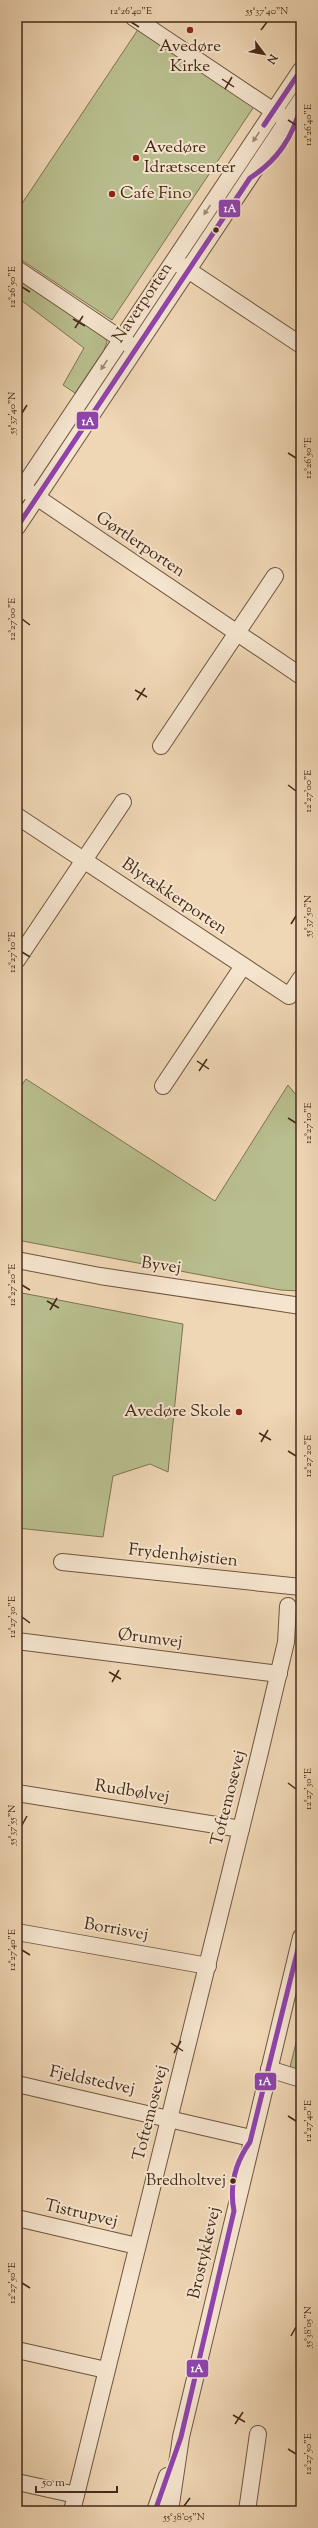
<svg xmlns="http://www.w3.org/2000/svg" width="318" height="2528" viewBox="0 0 318 2528" font-family="'Sorts Mill Goudy',serif">
<rect width="100%" height="100%" fill="#efd6b4"/>
<filter id="stains"><feTurbulence type="fractalNoise" baseFrequency=".005" numOctaves="4"/><feColorMatrix values="0 0 0 0 .2 0 0 0 0 .09 0 0 0 0 .02 0 0 0 .5 -.17"/></filter>
<radialGradient id="worn" r=".72"><stop offset=".6" stop-color="#630" stop-opacity="0"/><stop offset="1" stop-color="#630" stop-opacity=".3"/></radialGradient>
<!-- green -->
<g fill="#b9be8e" stroke="#7f7453">
<polygon points="139,28 255,105 112,320 17,257 17,211"/>
<polygon points="17,279 104,335 107,342 104,350 75,393 63,385 84,348 17,297"/>
<polygon points="26,1079 215,1201 288,1085 301,1101 301,1291 280,1290 17,1240 17,1092"/>
<polygon points="17,1292 183,1324 168,1472 150,1464 113,1476 103,1537 17,1528"/>
<polygon points="301,2023 301,2072 290,2067"/>
</g>
<g fill="none" stroke-linecap="round" stroke-linejoin="round">
<!-- minor casing -->
<g stroke="#70553f" stroke-width="18">
<g id="minor">
<polyline points="133,17 281,116"/>
<polyline points="179,264 301,345"/>
<polyline points="17,269 130,345"/>
<polyline points="29,492 301,676"/>
<polyline points="17,496 301,70"/>
<polyline points="17,527 301,100"/>
<polyline points="161,746 275,576"/>
<polyline points="17,816 289,996 301,978"/>
<polyline points="17,960 123,802"/>
<polyline points="163,1086 243,966"/>
<polyline points="17,1260 100,1276 301,1306"/>
<polyline points="62,1562 301,1587"/>
<polyline points="17,1641 279,1674"/>
<polyline points="17,1793 241,1829"/>
<polyline points="17,1932 208,1966"/>
<polyline points="269,2069 301,2079"/>
<polyline points="17,2084 251,2138"/>
<polyline points="17,2218 137,2246"/>
<polyline points="17,2350 106,2370"/>
<polyline points="17,2482 76,2495"/>
<polyline points="72,2511 259,1756 286,1642 288,1606"/>
<polyline points="155,2511 167,2476"/>
<polyline points="170,2511 181,2437 301,1937"/>
<polyline points="247,2511 258,2434"/>
</g>
</g>
<!-- minor -->
<use href="#minor" stroke="#f5e4ce" stroke-width="16"/>
<!-- bus-1 casing -->
<g stroke="#f5e4ce" stroke-width="8">
<g id="bus-1">
<polyline points="264,125 301,70"/>
<path d="M17 527 250 178C278 160 293 137 301 105"/>
<path d="M155 2511 181 2437 234 2211C229 2185 235 2163 250 2142L301 1937"/>
</g>
</g>
<!-- bus-1 -->
<use href="#bus-1" stroke="#8e44ad" stroke-width="5"/>
</g>
<!-- one-way arrows -->
<defs><path id="oneway-solid" d="M-6-.8H1V-3.2L6.5 0L1 3.2V.8H-6Z"/></defs>
<g fill="#9d8773">
<use href="#oneway-solid" transform="translate(256 137) rotate(124)"/>
<use href="#oneway-solid" transform="translate(207 210) rotate(124)"/>
<use href="#oneway-solid" transform="translate(104 365) rotate(124)"/>
</g>
<!-- ticks -->
<path fill="none" stroke="#452a18" stroke-width="1.5" d="M131 22 139 27M261 30 267 22M222 79 234 87M225 89 232 77M288 120 296 125M22 287 30 292M73 319 85 326M75 328 83 316M22 413 27 405M288 453 296 458M22 619 30 625M135 690 147 697M137 700 145 688M288 785 296 791M291 924 296 916M22 952 30 957M197 1061 209 1069M199 1071 207 1059M288 1118 296 1123M22 1285 30 1290M47 1301 59 1308M50 1310 57 1298M259 1433 271 1440M261 1442 268 1430M288 1451 296 1456M22 1617 30 1623M109 1672 121 1679M112 1682 119 1670M288 1783 296 1789M22 1825 27 1816M22 1950 30 1955M171 2043 183 2051M174 2053 181 2041M288 2116 296 2121M22 2283 30 2288M291 2336 296 2327M233 2415 245 2422M235 2424 243 2412M288 2449 296 2454M184 2506 190 2498"/>
<!-- markers -->
<g fill="#8f2418" stroke="#f5e4ce" stroke-width="1.5">
<circle cx="190" cy="30" r="4"/>
<circle cx="136" cy="158" r="4"/>
<circle cx="112" cy="194" r="4"/>
<circle cx="239" cy="1412" r="4"/>
</g>
<g fill="#452a18" stroke="#f5e4ce" stroke-width="1.5">
<circle cx="216" cy="230" r="3.5"/>
<circle cx="233" cy="2181" r="3.5"/>
</g>
<g text-anchor="middle" dominant-baseline="central" stroke-width="4" stroke-linejoin="round" paint-order="stroke">
<!-- bus labels -->
<g font-size="16" fill="#452a18" stroke="#f5e4ce" text-anchor="end">
<text x="226" y="2181">Bredholtvej</text>
</g>
<!-- poi labels -->
<g font-size="17" fill="#452a18" stroke="#f5e4ce" text-anchor="start">
<text x="190" y="47" text-anchor="middle">Avedøre<tspan x="190" dy="20">Kirke</tspan></text>
<text x="144" y="148">Avedøre<tspan x="144" dy="20">Idrætscenter</tspan></text>
<text x="120" y="194">Cafe Fino</text>
<text x="231" y="1412" text-anchor="end">Avedøre Skole</text>
</g>
<!-- street labels -->
<g font-size="17" fill="#452a18" stroke="#f5e4ce">
<text transform="translate(143 303) rotate(-56)">Naverporten</text>
<text transform="translate(140 545) rotate(34)">Gørtlerporten</text>
<text transform="translate(174 897) rotate(34)">Blytækkerporten</text>
<text transform="translate(161 1266) rotate(8)">Byvej</text>
<text transform="translate(183 1556) rotate(6)">Frydenhøjstien</text>
<text transform="translate(150 1639) rotate(7)">Ørumvej</text>
<text transform="translate(132 1792) rotate(9)">Rudbølvej</text>
<text transform="translate(229 1798) rotate(-76)">Toftemosevej</text>
<text transform="translate(116 1930) rotate(10)">Borrisvej</text>
<text transform="translate(92 2081) rotate(12)">Fjeldstedvej</text>
<text transform="translate(151 2113) rotate(-76)">Toftemosevej</text>
<text transform="translate(81 2214) rotate(13)">Tistrupvej</text>
<text transform="translate(205 2253) rotate(-77)">Brostykkevej</text>
</g>
</g>
<g stroke="#f5e4ce" stroke-width="1.5">
<rect x="218" y="199" width="23" height="19" rx="4" fill="#8e44ad"/>
<rect x="76" y="411" width="23" height="19" rx="4" fill="#8e44ad"/>
<rect x="254" y="2072" width="23" height="19" rx="4" fill="#8e44ad"/>
<rect x="186" y="2359" width="23" height="19" rx="4" fill="#8e44ad"/>
</g>
<g font-size="11" text-anchor="middle" font-weight="bold" fill="#fff">
<text x="230" y="212">1A</text>
<text x="88" y="425">1A</text>
<text x="265" y="2085">1A</text>
<text x="197" y="2372">1A</text>
</g>
<!-- margin -->
<rect width="318" height="2528" fill="none" stroke="#efd6b4" stroke-width="44"/>
<!-- north arrow -->
<g transform="translate(264 54) rotate(122)" stroke="#f5e4ce" stroke-width="3" paint-order="stroke">
<path d="M0-3L7 15L0 10L-7 15Z" fill="#452a18"/>
<text y="-6" font-size="11" font-weight="bold" text-anchor="middle" fill="#452a18">N</text>
</g>
<!-- scale -->
<path d="M36 2486v6h81v-6" fill="none" stroke="#452a18" stroke-width="2"/>
<text x="42" y="2486" font-size="12" fill="#452a18" stroke="#f5e4ce" stroke-width="3" paint-order="stroke">50 m</text>
<rect x="22" y="22" width="274" height="2484" fill="none" stroke="#452a18" stroke-width="1.5"/>
<g font-size="10" text-anchor="middle" fill="#452a18">
<text x="131" y="14">12°26'40"E</text>
<text x="267" y="14">55°37'40"N</text>
<text transform="translate(307 125) rotate(-90)" y="4">12°26'40"E</text>
<text transform="translate(11 287) rotate(-90)" y="4">12°26'50"E</text>
<text transform="translate(11 413) rotate(-90)" y="4">55°37'40"N</text>
<text transform="translate(307 458) rotate(-90)" y="4">12°26'50"E</text>
<text transform="translate(11 619) rotate(-90)" y="4">12°27'00"E</text>
<text transform="translate(307 791) rotate(-90)" y="4">12°27'00"E</text>
<text transform="translate(307 916) rotate(-90)" y="4">55°37'50"N</text>
<text transform="translate(11 952) rotate(-90)" y="4">12°27'10"E</text>
<text transform="translate(307 1123) rotate(-90)" y="4">12°27'10"E</text>
<text transform="translate(11 1285) rotate(-90)" y="4">12°27'20"E</text>
<text transform="translate(307 1456) rotate(-90)" y="4">12°27'20"E</text>
<text transform="translate(11 1617) rotate(-90)" y="4">12°27'30"E</text>
<text transform="translate(307 1789) rotate(-90)" y="4">12°27'30"E</text>
<text transform="translate(11 1825) rotate(-90)" y="4">55°37'55"N</text>
<text transform="translate(11 1950) rotate(-90)" y="4">12°27'40"E</text>
<text transform="translate(307 2121) rotate(-90)" y="4">12°27'40"E</text>
<text transform="translate(11 2283) rotate(-90)" y="4">12°27'50"E</text>
<text transform="translate(307 2327) rotate(-90)" y="4">55°38'05"N</text>
<text transform="translate(307 2454) rotate(-90)" y="4">12°27'50"E</text>
<text x="184" y="2520">55°38'05"N</text>
</g>
<rect width="100%" height="100%" filter="url(#stains)"/>
<rect width="100%" height="100%" fill="url(#worn)"/>
</svg>
